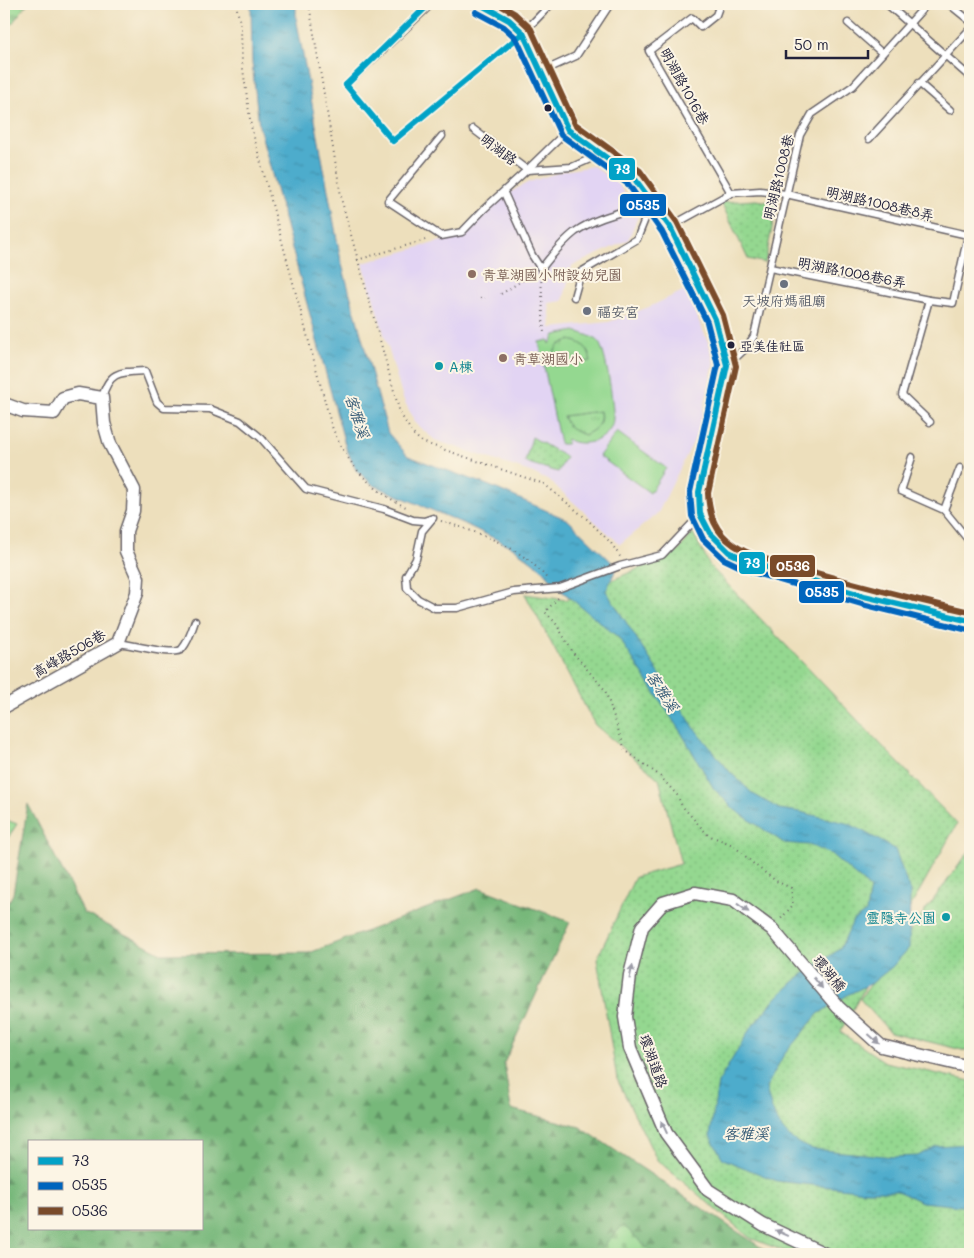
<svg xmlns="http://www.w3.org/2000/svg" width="974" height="1258" viewBox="0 0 974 1258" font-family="Mali,'LXGW WenKai TC',sans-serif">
  <defs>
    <pattern id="grass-tufts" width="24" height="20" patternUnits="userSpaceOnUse" patternTransform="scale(1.25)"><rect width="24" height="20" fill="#94d890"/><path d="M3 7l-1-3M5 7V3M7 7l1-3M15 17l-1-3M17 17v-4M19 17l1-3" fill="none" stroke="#7fb97d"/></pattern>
    <pattern id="forest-firs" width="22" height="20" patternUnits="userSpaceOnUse" patternTransform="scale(1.25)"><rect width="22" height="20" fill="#77b87a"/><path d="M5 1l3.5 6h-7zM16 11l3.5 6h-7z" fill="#619565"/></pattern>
    <pattern id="cemetery-stones" width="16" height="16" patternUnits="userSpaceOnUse" patternTransform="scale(1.25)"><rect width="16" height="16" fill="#94d890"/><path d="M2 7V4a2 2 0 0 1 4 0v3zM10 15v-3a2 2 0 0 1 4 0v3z" fill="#7fb97d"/></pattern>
    <pattern id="park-dots" width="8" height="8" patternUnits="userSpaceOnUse" patternTransform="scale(1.25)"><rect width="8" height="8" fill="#94d890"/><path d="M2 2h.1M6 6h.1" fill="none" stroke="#7fb97d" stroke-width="1.8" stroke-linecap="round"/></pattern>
    <pattern id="water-ripples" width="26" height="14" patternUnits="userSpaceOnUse" patternTransform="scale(1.25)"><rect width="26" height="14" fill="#4daccc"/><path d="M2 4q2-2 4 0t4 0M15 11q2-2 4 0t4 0" fill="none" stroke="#408ca7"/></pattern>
  </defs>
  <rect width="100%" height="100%" fill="#fcf5e5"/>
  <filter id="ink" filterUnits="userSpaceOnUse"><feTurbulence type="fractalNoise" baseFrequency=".02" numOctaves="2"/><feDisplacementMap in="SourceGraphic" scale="10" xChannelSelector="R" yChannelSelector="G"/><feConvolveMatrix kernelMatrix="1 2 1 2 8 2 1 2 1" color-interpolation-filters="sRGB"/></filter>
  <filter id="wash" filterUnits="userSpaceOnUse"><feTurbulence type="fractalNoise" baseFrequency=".0096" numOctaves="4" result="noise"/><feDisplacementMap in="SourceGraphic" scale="20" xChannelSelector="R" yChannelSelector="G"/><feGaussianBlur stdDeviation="1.12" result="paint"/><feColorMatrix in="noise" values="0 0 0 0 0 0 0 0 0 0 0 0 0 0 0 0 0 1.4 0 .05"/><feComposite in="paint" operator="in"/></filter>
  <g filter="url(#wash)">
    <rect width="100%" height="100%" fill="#eddfbc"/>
    <polygon fill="#e2d4f3" points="593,166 618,184 639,214 628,240 572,266 563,301 549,303 551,328 609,322 649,307 685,290 709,344 714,363 698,432 658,513 620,544 551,482 533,473 435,440 416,424 403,398 363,263 459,236 507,194 529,182 563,171"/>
    <g fill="url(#grass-tufts)" stroke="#5b7d66">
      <path d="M569,340C583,342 588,347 591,361L554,367L552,356L558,345Z"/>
      <path d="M600,411C602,425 596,429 585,435C573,431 566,428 563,416Z"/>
    </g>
    <path fill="url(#forest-firs)" stroke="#4c6d5a" fill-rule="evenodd" d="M28,804L84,913L163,954L309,953L480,888L570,922L504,1063L511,1109L580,1127L771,1254H4V910L13,894ZM29,1142H201V1229H29Z"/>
    <g fill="url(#cemetery-stones)" stroke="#5b7d66">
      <polygon points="4,4 27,4 4,34"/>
      <polygon points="4,819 17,824 4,844"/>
      <polygon points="623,1225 654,1254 596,1254"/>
    </g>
    <g fill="url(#park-dots)" stroke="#5b7d66">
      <polygon points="756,200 777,203 765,263 748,259 721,202"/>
      <polygon points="532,437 566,457 558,472 525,462"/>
      <polygon points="693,533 710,566 957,824 840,1032 885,1062 970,1081 970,1254 792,1254 750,1238 657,1160 617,1079 597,959 635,877 681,864 659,779 595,725 525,594 566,600 677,552"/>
      <polygon points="970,850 970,1052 890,1032 860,999"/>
    </g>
    <g fill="#94d890" stroke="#5b7d66" fill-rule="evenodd">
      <path d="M575,331C583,334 594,336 599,343C606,352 614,405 613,418C613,440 584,449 566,439L567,444H560L539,342L549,340L550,344L555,335ZM569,340C583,342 588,347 591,361L554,366L552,356L558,345ZM600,411C603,425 596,429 585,435C573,431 567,428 563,416Z"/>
      <polygon points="617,432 666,468 650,493 599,456"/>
    </g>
    <path fill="url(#water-ripples)" stroke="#386784" d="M251,4H296V17L341,261L388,433L408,456L490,486L568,520L617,567L606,591L695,729L730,772L753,794L779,809L800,812L850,824L895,849L910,892L909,948L892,967L872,983L849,994L818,1014L783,1056L766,1088C773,1117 781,1139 812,1149L894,1157L918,1156L936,1146L970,1144V1207L922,1202L897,1191H866L777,1181L723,1159L710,1136L718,1083L750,1029L777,997L799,977L840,949L853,921L866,912L870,888L831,854L809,845L784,843L735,810L714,789L682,734L619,638L558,588L544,571L514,548L469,526L373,485L356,470L346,448L259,126L252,63Z"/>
  </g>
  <g filter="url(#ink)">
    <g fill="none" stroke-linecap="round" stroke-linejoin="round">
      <g stroke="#696468" stroke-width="9">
        <g id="lane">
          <polyline points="429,4 427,8 346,85 393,141 523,33 551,4"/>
          <polyline points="720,4 716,15 701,27 692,18 649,51 731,193"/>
          <polyline points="887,4 970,77"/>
          <polyline points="949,4 970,21"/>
          <polyline points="848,23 882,53"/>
          <polyline points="541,72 576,56 610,4"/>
          <polyline points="919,83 950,110"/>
          <polyline points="473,129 527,170 567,131"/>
          <polyline points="442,136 388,201 441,236 462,232 484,209 527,170 572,167 599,155"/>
          <polyline points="869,139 970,29"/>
          <path d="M504,193L532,255L541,269C551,256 562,242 575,232C596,217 626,211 651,203"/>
          <polyline points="671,226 731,193 760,191 786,194 968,235 953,303 929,300 770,268"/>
          <polyline points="574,297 581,272 637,239 651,204"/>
          <polyline points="929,300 902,395 930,422"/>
          <polyline points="728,365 747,347 754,336 800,135 812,114 853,86 927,4"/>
          <path d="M102,398C109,371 120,372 145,371L157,402L164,408L210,409L240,421L261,438L306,489L384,509L413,520L424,521L433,518"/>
          <polyline points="912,457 901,491 944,510 970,542"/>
          <polyline points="944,510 960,468"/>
          <polyline points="432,519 422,531 416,559 406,576 407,588 418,599 435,608 457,608 514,592 560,588 620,566 662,555 700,515"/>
          <path d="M118,643C131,644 174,657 182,649C189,641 192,630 195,621"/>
        </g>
      </g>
      <g stroke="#696468" stroke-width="15">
        <g id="street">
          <polyline points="4,404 23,411 54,413 63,398 78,394 102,398 104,423 110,444 134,490 133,511 126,531 126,551 138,578 137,593 118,643 4,707"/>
          <polyline points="825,1254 763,1225 708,1190 666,1133 630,1048 625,1017 630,975 642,927 663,903 695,893 733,900 772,929 838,1007 881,1046 970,1067"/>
        </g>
      </g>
      <g stroke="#696468" stroke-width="19">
        <polyline id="secondary" points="480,4 509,20 523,33 568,130 634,178 670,227 715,319 727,365 699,492 700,514 710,533 729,552 752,563 864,596 970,621"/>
      </g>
      <g stroke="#696468" stroke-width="2" stroke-dasharray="1 4" stroke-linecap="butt">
        <path d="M236,4L241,28L242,62L251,126L331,424C345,462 370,490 406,507"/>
        <polyline points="309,4 342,202 400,413 413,434 422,442 544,484 588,520 611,543 621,558"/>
        <polyline points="357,260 429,239"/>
        <polyline points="541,276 544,334"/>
        <polyline points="501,294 534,273"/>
        <polyline points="480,299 485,298"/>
        <path d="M441,521C480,533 523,547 548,580"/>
        <polyline points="558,598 545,612 555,622 574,654 605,690 625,750 660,776 677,795 682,806 708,835 733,845 755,865 776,881 791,888 793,905 779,921"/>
      </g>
      <use href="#lane" stroke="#fff" stroke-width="6"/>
      <use href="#street" stroke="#fff" stroke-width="12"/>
      <use href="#secondary" stroke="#fff" stroke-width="16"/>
      <g stroke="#fcf5e5" stroke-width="10">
        <g id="bus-1">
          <polyline points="480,4 509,20 523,33 568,130 634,178 670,227 715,319 727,365 699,492 700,514 710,533 729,552 752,563 864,596 970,621"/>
          <polyline points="346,85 393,141 523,33"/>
          <polyline points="346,85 429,4"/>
        </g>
      </g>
      <g stroke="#fcf5e5" stroke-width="10">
        <polyline id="bus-2" points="476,12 504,27 516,38 561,135 628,184 662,232 707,322 718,365 690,492 692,516 703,539 724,559 749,571 862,604 968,630"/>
      </g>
      <g stroke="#fcf5e5" stroke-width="10">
        <path id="bus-3" d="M498,4L514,13L531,29L575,124L640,171L677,222L723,315L736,366L708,493C709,515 715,532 734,545C753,558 778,562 799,568C856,585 913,599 970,612"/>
      </g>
      <use href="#bus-1" stroke="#02a2c7" stroke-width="6"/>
      <use href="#bus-2" stroke="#0065bd" stroke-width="6"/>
      <use href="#bus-3" stroke="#7a4b2a" stroke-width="6"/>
    </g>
    <defs><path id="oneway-solid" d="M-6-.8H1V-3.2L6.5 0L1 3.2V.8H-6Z" transform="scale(1.25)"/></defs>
    <g fill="#9c9ca7">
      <use href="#oneway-solid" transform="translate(743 908) rotate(36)"/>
      <use href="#oneway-solid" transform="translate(631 972) rotate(-78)"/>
      <use href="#oneway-solid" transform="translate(818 983) rotate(51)"/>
      <use href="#oneway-solid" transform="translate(874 1039) rotate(42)"/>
      <use href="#oneway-solid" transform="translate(664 1127) rotate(-115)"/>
      <use href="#oneway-solid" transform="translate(782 1233) rotate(-156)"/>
    </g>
  </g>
  <g fill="#22223b" stroke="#fcf5e5" stroke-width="2">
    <circle cx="548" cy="108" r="4.5"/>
    <circle cx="731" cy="345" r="4.5"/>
  </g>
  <g fill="#8d6e63" stroke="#fcf5e5" stroke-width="2">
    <circle cx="472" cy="274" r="5"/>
    <circle cx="503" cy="358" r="5"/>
  </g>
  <g fill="#6b7280" stroke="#fcf5e5" stroke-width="2">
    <circle cx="784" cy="284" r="5"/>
    <circle cx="587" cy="311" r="5"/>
  </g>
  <g fill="#0f9aa8" stroke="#fcf5e5" stroke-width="2">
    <circle cx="439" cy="366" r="5"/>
    <circle cx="946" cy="917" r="5"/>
  </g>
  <g text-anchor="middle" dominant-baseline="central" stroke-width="4" stroke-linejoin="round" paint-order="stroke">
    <g font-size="13" fill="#22223b" stroke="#fcf5e5" text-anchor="start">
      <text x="740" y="345">亞美佳社區</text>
    </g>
    <g font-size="14" fill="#22223b" stroke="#fcf5e5">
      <text transform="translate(685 86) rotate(61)">明湖路1016巷</text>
      <text transform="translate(499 149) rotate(37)">明湖路</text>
      <text transform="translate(778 177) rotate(-76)">明湖路1008巷</text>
      <text transform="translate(880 203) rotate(13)">明湖路1008巷8弄</text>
      <text transform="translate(852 272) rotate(11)">明湖路1008巷6弄</text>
      <text transform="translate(69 653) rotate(-30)">高峰路506巷</text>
      <text transform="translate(830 973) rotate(51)">環湖橋</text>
      <text transform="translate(654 1061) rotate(70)">環湖道路</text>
    </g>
    <g font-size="14" fill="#785e54" stroke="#fcf5e5" text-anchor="start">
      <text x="482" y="274">青草湖國小附設幼兒園</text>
      <text x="513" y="358">青草湖國小</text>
    </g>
    <g font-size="14" fill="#5b616d" stroke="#fcf5e5">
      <text x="784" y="300">天坡府媽祖廟</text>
      <text x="597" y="311" text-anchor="start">福安宮</text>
    </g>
    <g font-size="14" fill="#0d838f" stroke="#fcf5e5" text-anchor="start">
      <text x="449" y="366">A棟</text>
      <text x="936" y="917" text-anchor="end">靈隱寺公園</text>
    </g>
    <g font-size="15" font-style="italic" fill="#335975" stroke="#fcf5e5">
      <text transform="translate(358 416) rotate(72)">客雅溪</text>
      <text transform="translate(663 691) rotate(57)">客雅溪</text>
      <text x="746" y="1133">客雅溪</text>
    </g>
  </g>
  <g stroke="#fcf5e5" stroke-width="2">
    <rect x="608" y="157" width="28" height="24" rx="5" fill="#02a2c7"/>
    <rect x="619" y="193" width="48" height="24" rx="5" fill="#0065bd"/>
    <rect x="738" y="551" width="28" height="24" rx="5" fill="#02a2c7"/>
    <rect x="769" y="554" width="47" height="24" rx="5" fill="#7a4b2a"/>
    <rect x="798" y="580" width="47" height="24" rx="5" fill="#0065bd"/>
  </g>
  <g font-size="14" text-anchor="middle" font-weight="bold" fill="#fff">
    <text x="622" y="174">73</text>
    <text x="643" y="210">0535</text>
    <text x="752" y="568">73</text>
    <text x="793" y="571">0536</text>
    <text x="822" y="597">0535</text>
  </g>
  <rect width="974" height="1258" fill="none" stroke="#fcf5e5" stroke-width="20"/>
  <rect x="28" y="1140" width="175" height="90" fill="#fcf5e5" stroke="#a5a1a1"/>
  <rect x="38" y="1157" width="25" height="8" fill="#02a2c7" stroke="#a5a1a1"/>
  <text x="72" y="1166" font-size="15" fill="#22223b">73</text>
  <rect x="38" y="1182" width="25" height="8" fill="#0065bd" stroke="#a5a1a1"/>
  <text x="72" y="1190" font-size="15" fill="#22223b">0535</text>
  <rect x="38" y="1207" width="25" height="8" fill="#7a4b2a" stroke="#a5a1a1"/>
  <text x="72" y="1216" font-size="15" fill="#22223b">0536</text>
  <path d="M786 50v8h82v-8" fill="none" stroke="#22223b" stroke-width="2.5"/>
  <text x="794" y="50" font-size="15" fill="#22223b" stroke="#fcf5e5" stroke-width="4" paint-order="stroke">50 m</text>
</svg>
